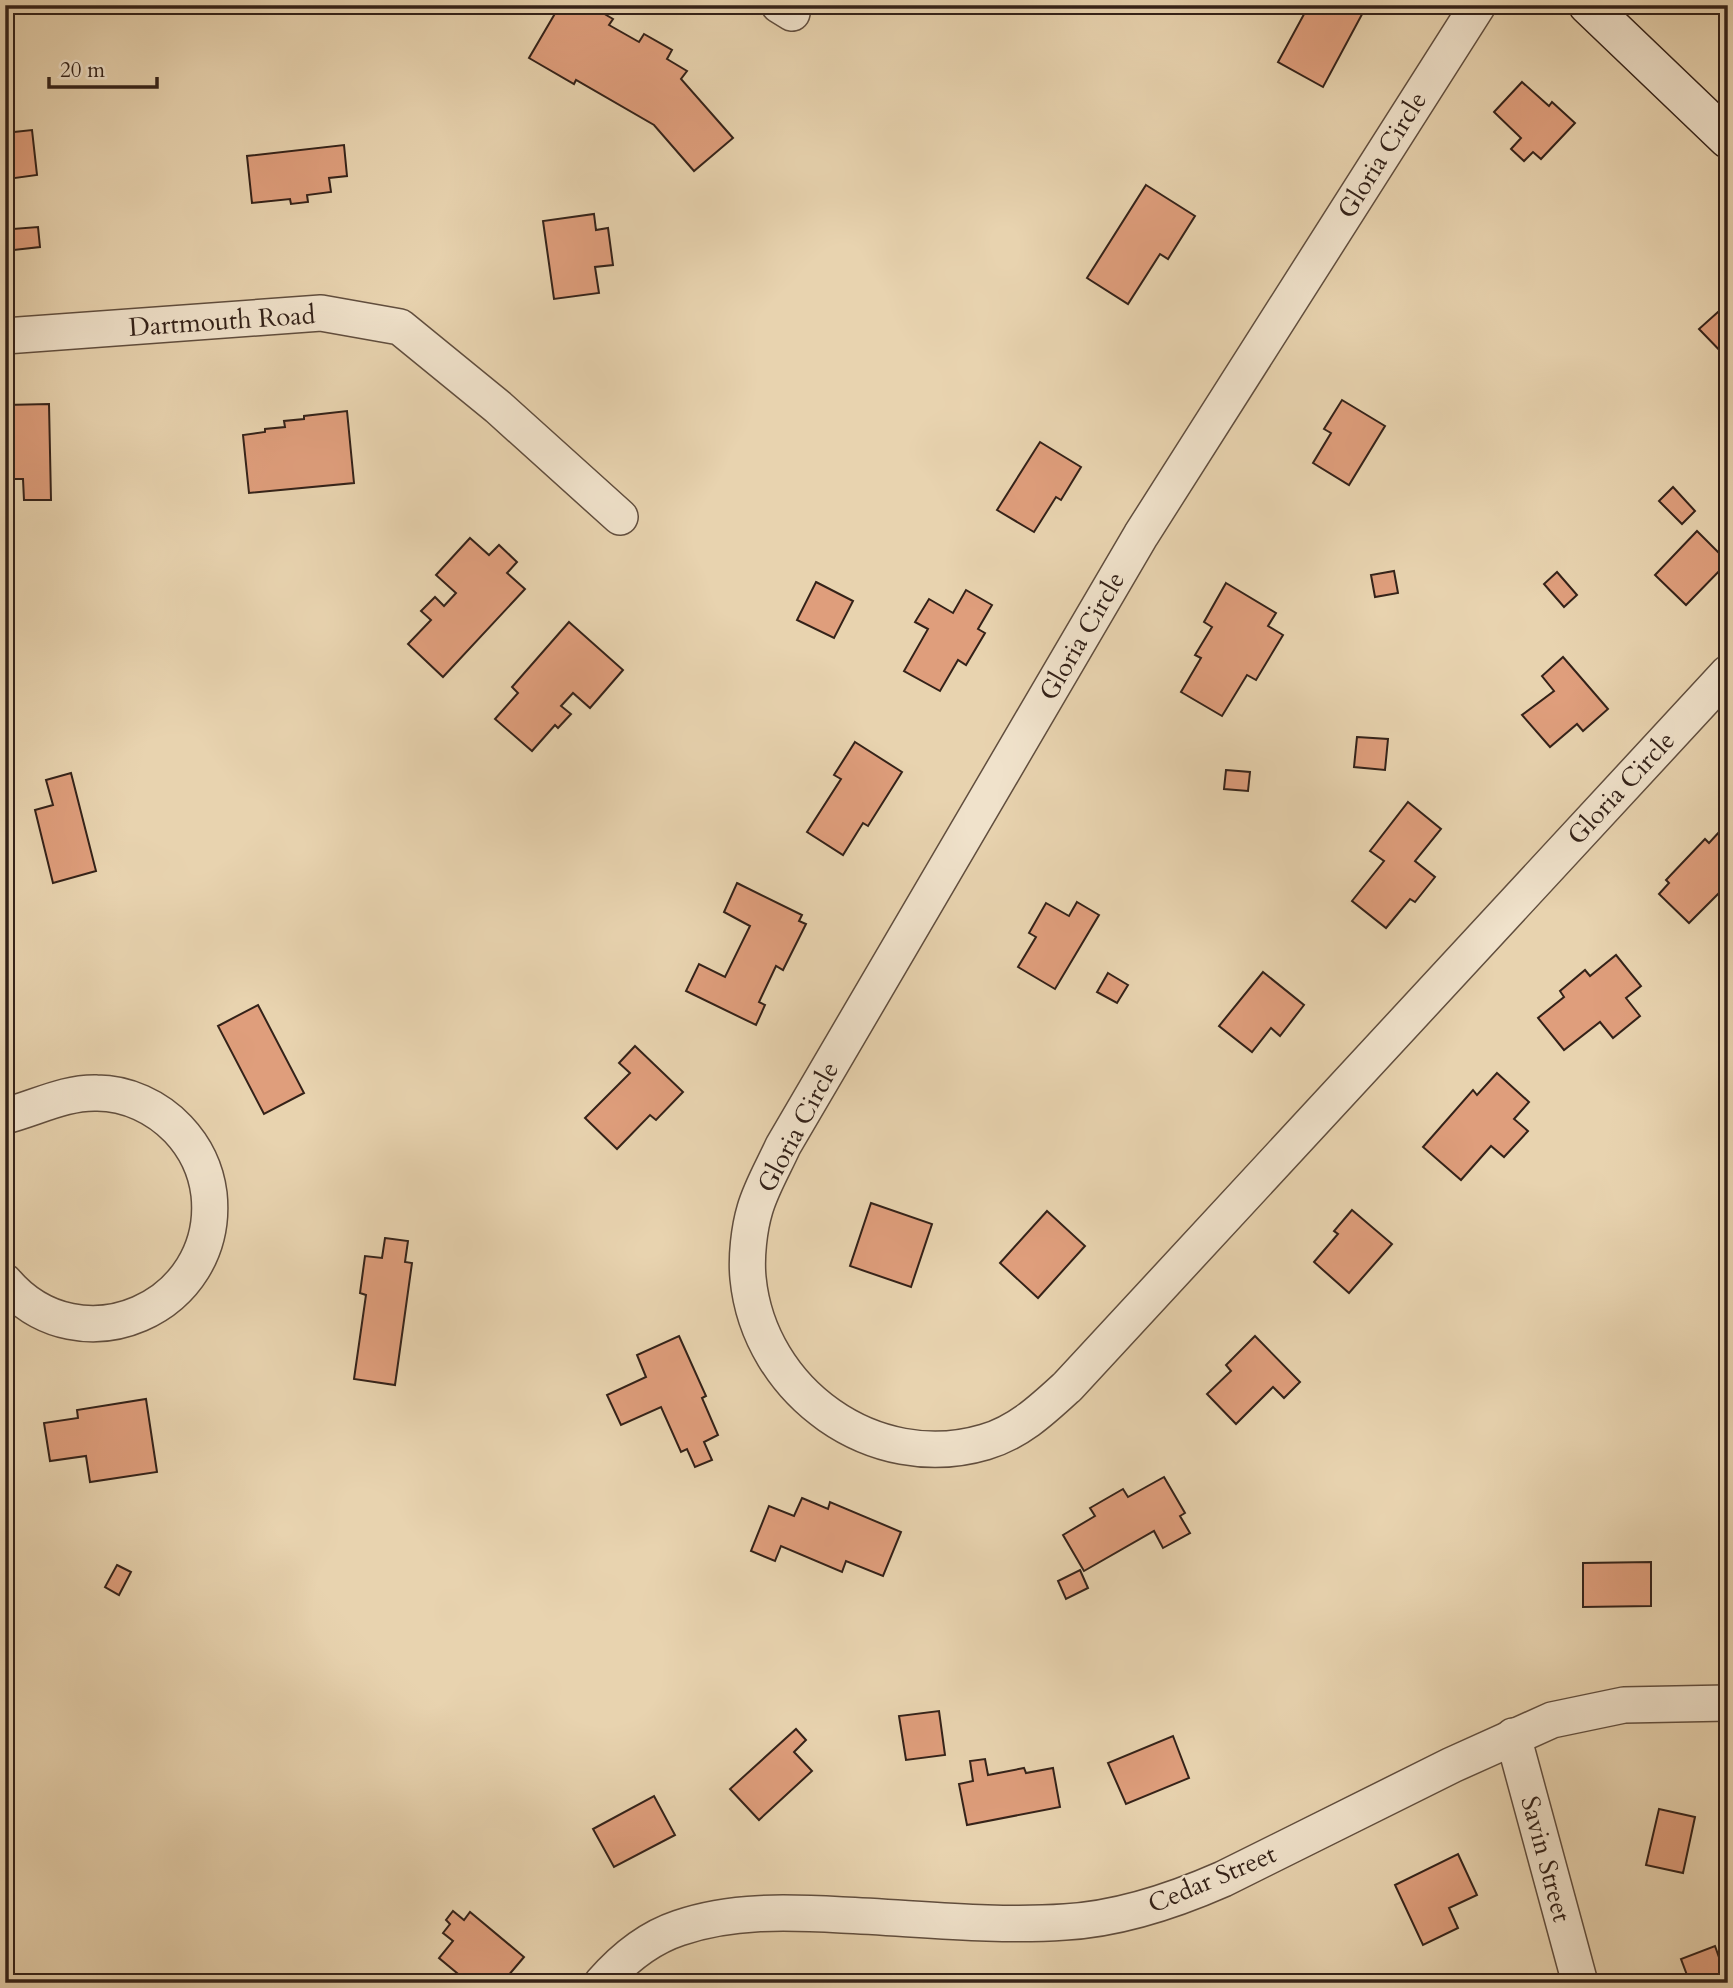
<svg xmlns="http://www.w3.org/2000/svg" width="1733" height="1988" viewBox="0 0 1733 1988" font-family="Cardo,serif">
  <rect width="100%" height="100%" fill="#e8d3af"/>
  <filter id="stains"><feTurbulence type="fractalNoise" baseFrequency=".00286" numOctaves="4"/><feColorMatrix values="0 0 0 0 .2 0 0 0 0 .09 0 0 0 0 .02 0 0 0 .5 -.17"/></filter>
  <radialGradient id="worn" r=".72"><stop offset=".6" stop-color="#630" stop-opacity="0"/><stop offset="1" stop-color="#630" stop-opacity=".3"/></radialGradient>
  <g fill="#df9e7c" stroke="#342219" stroke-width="2">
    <polygon points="560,5 589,5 613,19 609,25 639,42 644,34 672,50 667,59 687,71 681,79 733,138 694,171 654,125 576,80 574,84 529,58"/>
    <polygon points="1309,5 1367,5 1323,87 1278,62"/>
    <polygon points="1522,82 1549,106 1552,102 1575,123 1541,159 1533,152 1524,161 1511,149 1521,138 1494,112"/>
    <polygon points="32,130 37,175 7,179 13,229 38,227 40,247 5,251 5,133"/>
    <polygon points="344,145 347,176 329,178 331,192 307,195 308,202 291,204 290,199 252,203 247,156"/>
    <polygon points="1146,185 1195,216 1168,259 1160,254 1128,304 1087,278"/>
    <polygon points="594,214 596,230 608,228 613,265 595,267 599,293 554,299 543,221"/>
    <polygon points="1728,303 1728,359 1699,329"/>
    <polygon points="1342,400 1385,426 1349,485 1313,463 1331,433 1324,429"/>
    <polygon points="49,404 51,500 24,500 23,479 5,479 5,405"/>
    <polygon points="347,411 354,483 249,493 243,435 265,432 265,429 285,427 284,421 304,419 304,416"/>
    <polygon points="1040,442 1081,467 1061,500 1056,497 1034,532 997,510"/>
    <polygon points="1673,487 1695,511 1682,524 1659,501"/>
    <polygon points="1697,531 1728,562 1686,605 1655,575"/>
    <polygon points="470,538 489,555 499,545 517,562 507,573 525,589 443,677 408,644 431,620 421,611 435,597 444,606 456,593 436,575"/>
    <polygon points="1394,571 1398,593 1375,597 1371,575"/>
    <polygon points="1557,572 1577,595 1564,607 1544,584"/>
    <polygon points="816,582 853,601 834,638 797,620"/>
    <polygon points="1226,583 1276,613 1268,626 1283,635 1256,680 1247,675 1222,716 1181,692 1201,658 1195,655 1212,627 1204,622"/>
    <polygon points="966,590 992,605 978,629 985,633 966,665 958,660 940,691 904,671 928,629 915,622 929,599 953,613"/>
    <polygon points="569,622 623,670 590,708 573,693 561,706 571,714 558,728 555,725 532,751 495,719 518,693 512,687"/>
    <polygon points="1563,657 1608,709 1583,731 1577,724 1550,747 1522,715 1554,691 1542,676"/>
    <polygon points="1357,737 1388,739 1385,770 1354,767"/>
    <polygon points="855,742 902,772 868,826 863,823 843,855 807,832 841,779 834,775"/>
    <polygon points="1226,770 1250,772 1248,791 1224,789"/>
    <polygon points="71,773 96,871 53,883 35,810 53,805 46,780"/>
    <polygon points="1408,802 1441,829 1415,861 1435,877 1415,902 1410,899 1386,928 1352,901 1384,861 1370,851"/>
    <polygon points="1721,830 1728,836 1728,884 1689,923 1659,894 1669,883 1666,880 1705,839 1709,843"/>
    <polygon points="737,883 802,915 799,921 806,924 783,970 776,966 759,1002 765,1005 756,1025 686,991 699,964 725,977 750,926 724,912"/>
    <polygon points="1077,902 1099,915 1055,989 1018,967 1036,937 1029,933 1046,903 1069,916"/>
    <polygon points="1616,955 1641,986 1626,998 1640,1016 1613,1038 1600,1022 1564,1050 1538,1018 1564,997 1560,991 1585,970 1590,976"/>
    <polygon points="1263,972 1304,1005 1280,1036 1271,1028 1252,1052 1219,1026"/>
    <polygon points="1108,973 1128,985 1117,1003 1097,992"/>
    <polygon points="258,1005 304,1093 264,1114 218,1026"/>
    <polygon points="635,1046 683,1092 656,1120 650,1115 617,1149 585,1118 630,1073 619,1063"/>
    <polygon points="1497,1073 1529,1102 1514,1119 1528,1131 1504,1157 1491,1146 1461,1180 1423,1147 1473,1090 1477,1095"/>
    <polygon points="871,1203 932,1224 911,1287 850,1266"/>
    <polygon points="1352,1210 1392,1244 1349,1293 1314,1262 1338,1234 1334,1231"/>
    <polygon points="1047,1211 1085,1246 1038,1298 1000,1263"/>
    <polygon points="385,1238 408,1241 405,1262 412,1263 395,1385 354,1379 366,1295 360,1293 365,1256 382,1258"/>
    <polygon points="679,1336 706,1396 702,1398 718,1435 704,1442 712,1460 695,1467 687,1449 681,1452 661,1407 621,1425 607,1395 646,1377 637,1355"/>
    <polygon points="1255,1336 1300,1382 1284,1398 1273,1387 1236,1424 1207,1394 1231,1371 1226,1365"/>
    <polygon points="146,1399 157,1472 90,1482 86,1456 50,1461 44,1423 78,1418 77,1410"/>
    <polygon points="1164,1477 1185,1513 1180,1516 1190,1533 1163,1548 1154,1531 1084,1571 1063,1535 1095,1516 1090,1508 1123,1489 1128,1497"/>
    <polygon points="802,1498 828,1509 830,1502 901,1532 883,1576 846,1561 842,1572 781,1546 775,1561 751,1551 769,1506 794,1516"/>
    <polygon points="1651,1562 1651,1606 1583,1607 1583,1563"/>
    <polygon points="117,1565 131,1572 119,1595 105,1587"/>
    <polygon points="1080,1570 1088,1588 1066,1599 1058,1581"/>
    <polygon points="939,1711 945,1755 906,1760 899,1716"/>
    <polygon points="796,1729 806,1740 794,1752 812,1771 759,1820 730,1789"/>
    <polygon points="1173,1736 1189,1778 1126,1804 1108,1763"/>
    <polygon points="985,1759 988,1775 1024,1768 1026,1773 1053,1768 1060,1807 967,1825 959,1784 973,1781 970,1761"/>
    <polygon points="654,1796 675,1835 614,1867 593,1829"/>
    <polygon points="1659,1809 1695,1817 1683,1873 1646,1865"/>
    <polygon points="1458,1854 1477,1895 1449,1908 1458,1928 1423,1945 1395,1885"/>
    <polygon points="453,1911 464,1920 470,1912 524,1957 502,1983 469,1983 439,1958 453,1941 443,1933 450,1924 446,1920"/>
    <polygon points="1715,1946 1728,1983 1690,1983 1681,1959"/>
  </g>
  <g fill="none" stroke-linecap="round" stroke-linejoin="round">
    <g stroke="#614e3e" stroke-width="38">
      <g id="street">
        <polyline points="779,5 792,13"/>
        <path d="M1478,5L1141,535L783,1146C774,1166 761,1188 755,1209C749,1229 746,1257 748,1278C759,1392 874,1475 985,1442C1019,1432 1043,1409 1068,1386L1728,673"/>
        <polyline points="5,336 321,313 400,327 498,407 620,517"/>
        <path d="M5,1116C36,1108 65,1092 97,1093C127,1093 157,1107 178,1129C195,1147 206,1170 209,1194C221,1308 80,1370 5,1282"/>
        <polyline points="1513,1736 1580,1983"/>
        <path d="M602,1983C622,1960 649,1938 679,1928C731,1910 788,1912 842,1915C915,1918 993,1927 1065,1922C1120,1919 1173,1901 1223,1879L1452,1765L1552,1720L1624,1705L1728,1703"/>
      </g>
    </g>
    <g stroke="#342219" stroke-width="41">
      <polyline id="secondary" points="1588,5 1728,139"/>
    </g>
    <use href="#street" stroke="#f0e2cb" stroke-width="35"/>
    <use href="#secondary" stroke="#f0e2cb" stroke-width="38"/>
  </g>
  <g text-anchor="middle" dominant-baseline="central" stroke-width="5" stroke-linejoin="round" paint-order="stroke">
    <g font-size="26" fill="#342219" stroke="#f0e2cb">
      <text transform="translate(1382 155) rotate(-58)">Gloria Circle</text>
      <text transform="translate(222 321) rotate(-4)">Dartmouth Road</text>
      <text transform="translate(1082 636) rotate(-60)">Gloria Circle</text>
      <text transform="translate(1621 788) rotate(-47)">Gloria Circle</text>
      <text transform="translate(798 1127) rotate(-62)">Gloria Circle</text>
      <text transform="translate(1546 1859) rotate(75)">Savin Street</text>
      <text transform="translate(1212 1879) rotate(-23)">Cedar Street</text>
    </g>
  </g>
  <rect width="1733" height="1988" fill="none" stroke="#e8d3af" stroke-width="28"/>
  <rect x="7" y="7" width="1719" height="1974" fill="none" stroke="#342219" stroke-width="3.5"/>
  <rect x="14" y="14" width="1705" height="1960" fill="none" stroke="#342219" stroke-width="2"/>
  <path d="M49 77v10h108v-10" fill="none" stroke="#342219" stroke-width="3.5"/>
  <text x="60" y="77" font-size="21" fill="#342219" stroke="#f0e2cb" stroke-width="5" paint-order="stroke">20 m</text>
  <rect width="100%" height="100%" filter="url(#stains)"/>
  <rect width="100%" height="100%" fill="url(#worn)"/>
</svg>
